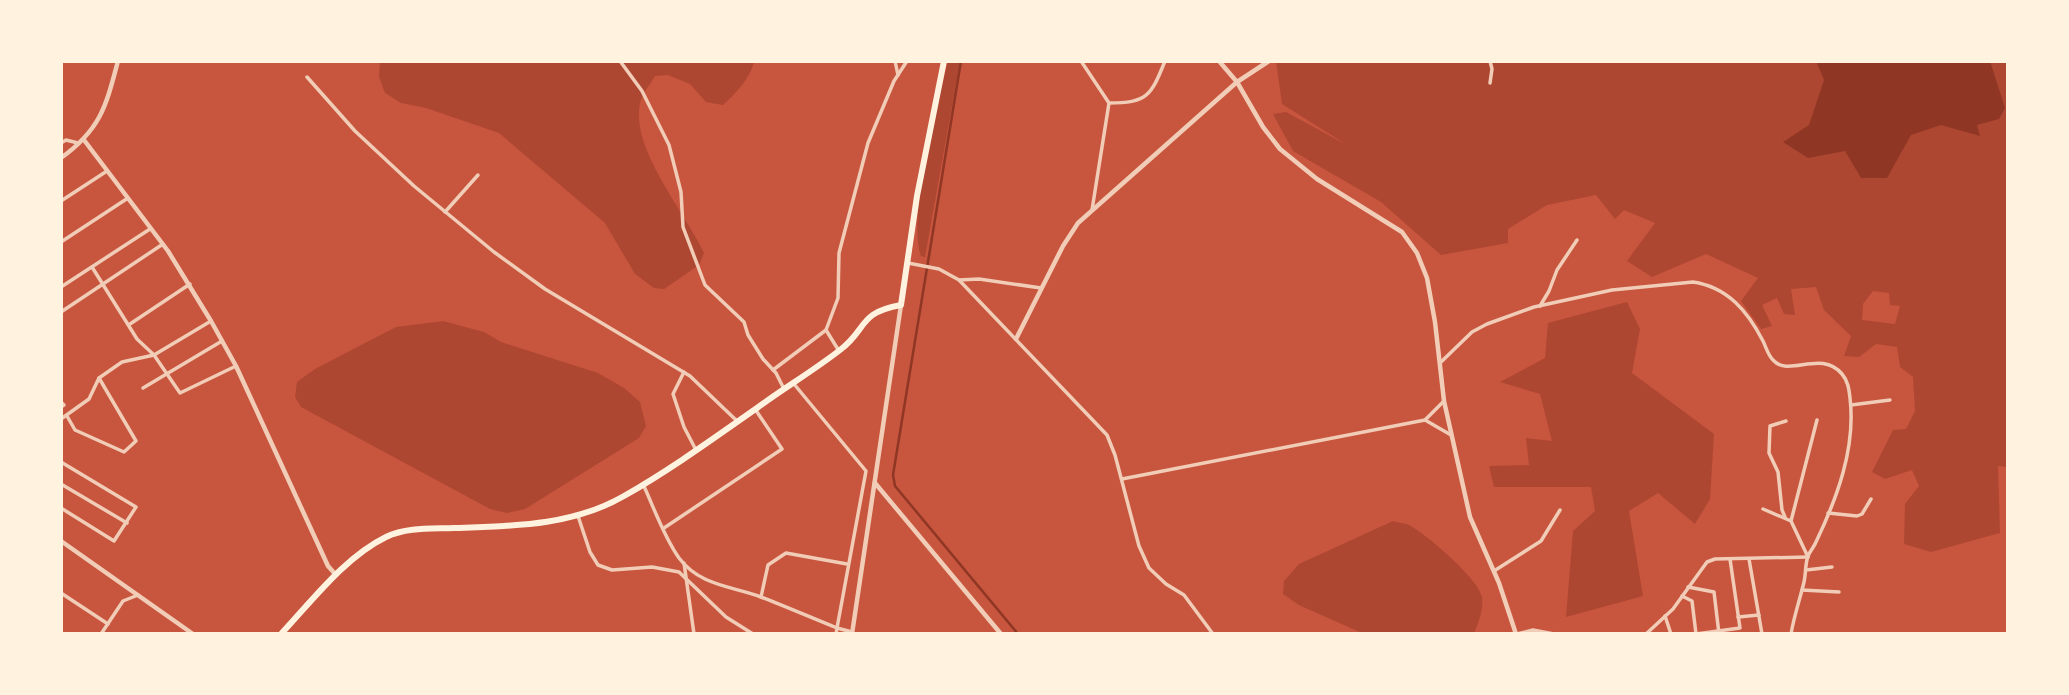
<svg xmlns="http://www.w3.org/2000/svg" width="2069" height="695" viewBox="0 0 2069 695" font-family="'Nunito Sans',sans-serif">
  <rect width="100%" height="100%" fill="#c8553d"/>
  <g fill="#ae4732" fill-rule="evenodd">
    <path d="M380,61H754C751,78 735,94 723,105L706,102L690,84L668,75L655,76C651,84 643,92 641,100C627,145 686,213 704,253L699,265L664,289L654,288L635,274L605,223L499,133L426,108L401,103L385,93L379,77Z"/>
    <path d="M948,61H960L925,257L921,256C907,219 938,103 948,61Z"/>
    <path d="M1276,61H2008V467L1998,466L2000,533L1931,552L1904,544L1905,504L1919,486L1912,470L1885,479L1872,472L1893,430L1906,429L1915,411L1913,377L1900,367L1897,347L1876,344L1859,357L1844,356L1851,336L1824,310L1816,287L1791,289L1795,315L1784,314L1777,298L1762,305L1772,326L1761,329L1741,301L1758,278L1706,254L1652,277L1627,261L1655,223L1624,210L1615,219L1596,195L1547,205L1508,229V243L1441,255L1381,202L1293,151L1273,114L1286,112L1347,145L1282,104ZM1873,291L1889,293L1890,305L1900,306L1895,324L1862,320L1863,304Z"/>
    <polygon points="1627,302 1640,329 1632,373 1714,434 1710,499 1695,524 1658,493 1629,511 1643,596 1566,617 1573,531 1595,511 1591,487 1494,487 1489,466 1529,465 1526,438 1552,441 1540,394 1500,382 1545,358 1548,323"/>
    <polygon points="443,321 484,332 501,342 598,373 624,388 640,402 646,426 639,438 525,509 507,513 490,509 301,407 295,397 297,382 315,369 396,327"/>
    <path d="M1393,521C1398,523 1405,523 1409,525C1426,534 1478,578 1482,597C1484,609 1478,623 1474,634H1364L1299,605L1283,594L1284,581L1299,564Z"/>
  </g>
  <polygon fill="#8f3625" points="1816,61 1990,61 2005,108 1999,119 1977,125 1980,136 1941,125 1911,135 1887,178 1861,178 1845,151 1808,158 1783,142 1809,125 1824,80"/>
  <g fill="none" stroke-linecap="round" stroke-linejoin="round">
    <polyline stroke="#8f3625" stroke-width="2.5" points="961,61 893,475 895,486 1018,634"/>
    <g stroke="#f1ccb7" stroke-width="3.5">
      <polyline points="620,61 642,91 669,145 681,192 683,227 705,285 744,322 748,335 763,359 776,373 784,389"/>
      <polyline points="895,61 898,75"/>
      <polyline points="1081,61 1109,103"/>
      <polyline points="1490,61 1492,69 1490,83"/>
      <polyline points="307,77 355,131 414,186 494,252 545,289 690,376 737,421"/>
      <polyline points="61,143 66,140 78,143"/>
      <polyline points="61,201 107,171"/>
      <path d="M1092,210L1109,103C1147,103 1151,96 1165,61"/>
      <polyline points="445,212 478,175"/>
      <polyline points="61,242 128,198"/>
      <polyline points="908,263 939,269 959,280 1107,435 1115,455 1139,546 1149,568 1166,584 1184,595 1213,634"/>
      <polyline points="92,267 137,339 154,355 180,393 236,366"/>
      <polyline points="959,280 979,279 1041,288"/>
      <polyline points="61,287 150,229"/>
      <polyline points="1540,306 1549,291 1557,270 1577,240"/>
      <polyline points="61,312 163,244"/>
      <polyline points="130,324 190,284"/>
      <polyline points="839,351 826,330 838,298 839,253 868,143 894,81 907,61"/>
      <path d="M1440,363L1472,332L1487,324L1534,307L1612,290L1693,282C1728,287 1748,312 1763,341C1766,347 1768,355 1773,360C1789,378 1821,349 1842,374C1848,381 1849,389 1850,398C1856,448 1837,498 1816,542C1814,547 1810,551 1808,556C1805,564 1806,574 1804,582C1800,599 1794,616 1791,634"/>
      <polyline points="773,370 826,330"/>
      <polyline points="684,372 673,394 684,427 696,450"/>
      <polyline points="143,388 222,341"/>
      <polyline points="61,402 64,405 61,407"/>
      <polyline points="1851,405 1890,400"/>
      <polyline points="67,416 75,430 124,452 136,441 99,378"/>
      <polyline points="61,419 89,399 99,378 122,362 154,355 211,321"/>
      <polyline points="1425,420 1451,435"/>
      <polyline points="61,462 136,507 114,541 61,508"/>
      <polyline points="1122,479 1425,420 1444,401"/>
      <polyline points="61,484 127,523"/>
      <path d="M643,484C654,508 664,537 679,558C700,586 732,586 761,597C787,607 812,618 837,628L866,471L794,384"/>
      <polyline points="1763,509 1791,521"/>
      <polyline points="1828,513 1857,516 1862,514 1871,499"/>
      <polyline points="578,516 590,552 598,565 612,570 652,567 679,572 726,617 753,634"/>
      <polyline points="1785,517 1782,510 1778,472 1769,453 1770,426 1786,421"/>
      <polyline points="664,528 782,449 755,409"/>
      <polyline points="1808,557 1791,521 1817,420"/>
      <polyline points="1749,559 1762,634"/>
      <polyline points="684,563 694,634"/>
      <polyline points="1806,570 1832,567"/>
      <polyline points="1494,571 1541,541 1560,510"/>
      <polyline points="1688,587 1714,592 1719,634"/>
      <polyline points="1802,590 1839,592"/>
      <polyline points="61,593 108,624"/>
      <polyline points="1682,596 1692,601 1696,634 1740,628 1730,559"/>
      <polyline points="761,597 768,565 786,553 847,564"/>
      <polyline points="1665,616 1671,634"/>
      <polyline points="1738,617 1759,615"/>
      <polyline points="101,634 123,601 138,595"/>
      <polyline points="834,634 836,634 837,628 852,632"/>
      <polyline points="1517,634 1533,630 1554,634"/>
      <polyline points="1646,634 1673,609 1707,562 1715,559 1808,557"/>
    </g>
    <g stroke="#f1ccb7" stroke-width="4.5">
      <polyline points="1219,61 1237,82 1263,127 1280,149 1317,179 1402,232 1417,253 1427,278 1435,322 1444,401 1470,517 1499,583 1516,634"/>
      <polyline points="84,140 168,251 211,321 236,366 328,566 336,575"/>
      <path d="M61,158C101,129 106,106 118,61"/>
      <polyline points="1016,339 1063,246 1078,223 1237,82 1269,61"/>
      <polyline points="875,483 1001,634"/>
      <polyline points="61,541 193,634"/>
      <polyline points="852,634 901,305"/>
    </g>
    <path stroke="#fff3e0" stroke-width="6" d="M281,634C312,601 345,557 386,537C407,527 432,529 454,528C513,526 572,526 624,496C670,470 714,438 757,408C784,388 813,371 840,350C868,329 857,313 901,305L917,196L944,61"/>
  </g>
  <rect width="2069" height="695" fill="none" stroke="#fff3e0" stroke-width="126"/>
</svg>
